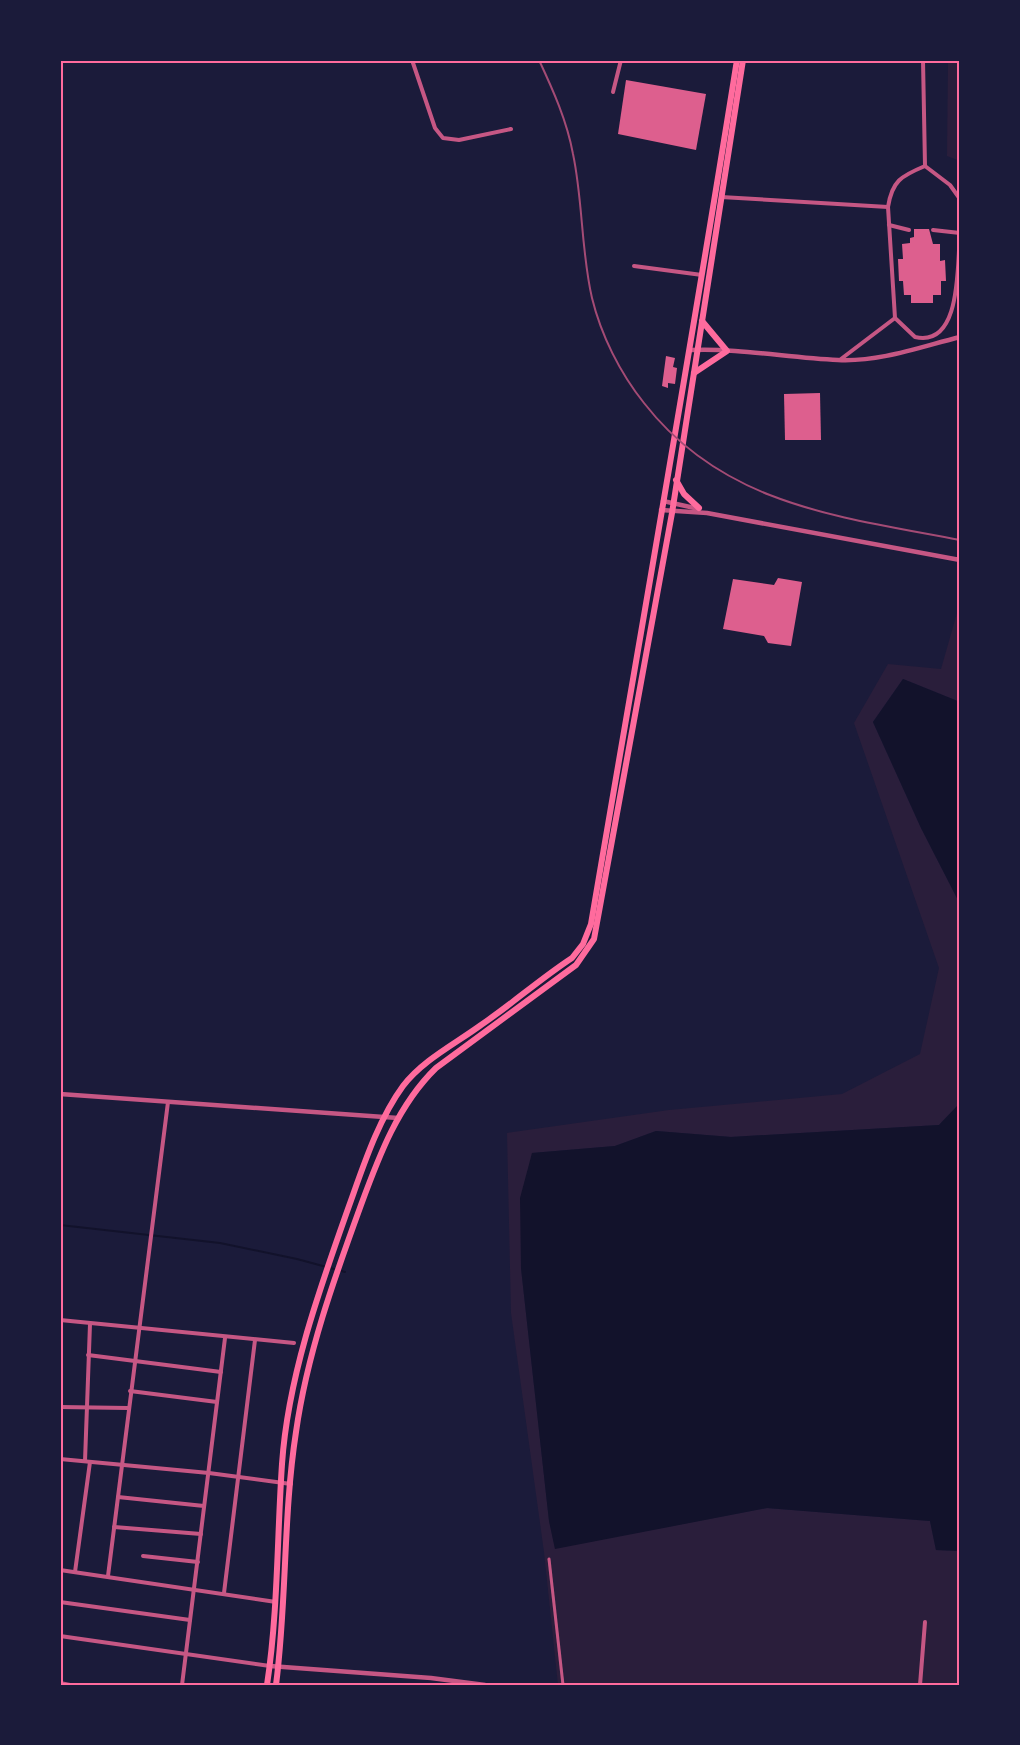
<svg xmlns="http://www.w3.org/2000/svg" width="1020" height="1745" viewBox="0 0 1020 1745" font-family="Mulish,sans-serif">
  <rect width="100%" height="100%" fill="#1b1b3a"/>
  <g fill="#2a1e3b">
    <polygon points="948,60 960,60 960,161 947,156"/>
    <polygon points="957,613 960,614 960,702 903,679 873,722 921,828 960,904 960,1103 939,1125 731,1137 656,1131 615,1146 532,1153 521,1268 549,1520 555,1548 767,1508 930,1521 936,1550 960,1551 960,1685 558,1685 544,1552 511,1313 507,1133 669,1110 842,1094 920,1054 939,968 854,723 888,664 941,669"/>
  </g>
  <g fill="#12122b">
    <polygon points="903,679 960,702 960,904 921,828 873,722"/>
    <polygon points="960,1103 960,1551 936,1550 930,1521 767,1508 555,1549 549,1521 521,1268 520,1198 532,1153 615,1146 656,1131 731,1137 939,1125"/>
  </g>
  <g fill="none" stroke-linecap="round" stroke-linejoin="round">
    <polyline stroke="#12122b" stroke-width="2" points="60,1225 220,1243 297,1259 345,1272"/>
  </g>
  <g fill="#dd5f8e">
    <polygon points="626,80 706,94 696,150 618,134"/>
    <polygon points="914,229 929,229 933,244 940,244 940,261 945,260 946,281 941,281 941,295 933,295 933,303 911,303 911,295 904,295 903,281 899,281 898,259 903,259 902,244 910,243 910,238 914,237"/>
    <polygon points="666,356 675,358 673,367 677,368 675,384 668,383 668,388 662,386"/>
    <polygon points="820,393 821,440 785,440 784,394"/>
    <polygon points="778,578 802,582 791,646 768,643 764,636 723,629 733,579 774,585"/>
  </g>
  <g fill="none" stroke-linecap="round" stroke-linejoin="round">
    <polyline stroke="#c65784" stroke-width="3" points="549,1559 563,1685"/>
    <g stroke="#c65784" stroke-width="4">
      <polyline points="412,60 435,128 443,138 459,140 511,129"/>
      <polyline points="923,60 925,166"/>
      <polyline points="613,92 621,60"/>
      <path d="M925,166C901,176 892,181 888,207L895,318L915,337C962,348 957,264 960,234"/>
      <polyline points="925,166 950,185 960,199"/>
      <polyline points="721,197 888,207"/>
      <polyline points="889,225 909,230"/>
      <polyline points="933,230 960,233"/>
      <polyline points="634,266 702,275"/>
      <polyline points="841,359 895,318"/>
      <polyline points="60,1320 294,1343"/>
      <polyline points="88,1355 221,1372"/>
      <polyline points="130,1391 217,1402"/>
      <polyline points="60,1407 128,1408"/>
      <polyline points="60,1459 209,1473 291,1484"/>
      <polyline points="85,1461 90,1324"/>
      <polyline points="118,1497 204,1506"/>
      <polyline points="114,1527 201,1534"/>
      <polyline points="143,1556 198,1562"/>
      <polyline points="60,1570 276,1602"/>
      <polyline points="75,1572 90,1462"/>
      <polyline points="108,1576 168,1102"/>
      <polyline points="224,1593 255,1340"/>
      <polyline points="60,1602 190,1620"/>
      <polyline points="60,1636 270,1666"/>
      <polyline points="60,1683 70,1685"/>
      <polyline points="182,1685 225,1338"/>
      <polyline points="920,1685 925,1622"/>
    </g>
    <g stroke="#c65784" stroke-width="4.5">
      <path d="M691,350C740,348 789,358 838,360C880,362 920,347 960,337"/>
      <polyline points="663,501 699,509"/>
      <polyline points="661,510 707,513 960,560"/>
      <polyline points="60,1094 398,1118"/>
      <polyline points="270,1666 431,1678 485,1685"/>
    </g>
    <g stroke="#ff6b9d" stroke-width="6">
      <polyline points="694,373 727,351 702,321"/>
      <polyline points="676,480 684,494 699,508"/>
      <path d="M267,1685C278,1612 277,1538 282,1464C288,1376 320,1288 349,1206C363,1167 378,1120 403,1086C423,1060 455,1044 481,1025C512,1004 540,979 572,958L583,944L591,924C640,636 691,349 737,60"/>
      <path d="M276,1685C287,1601 283,1515 296,1432C307,1354 334,1279 361,1205C379,1156 398,1105 436,1068L576,965L594,939L672,513L743,60"/>
    </g>
    <path stroke="#a44b75" stroke-width="2" d="M539,60C553,90 567,121 573,154C583,201 581,251 592,298C601,335 620,373 644,403C724,506 841,517 960,540"/>
  </g>
  <rect width="1020" height="1745" fill="none" stroke="#1b1b3a" stroke-width="123"/>
  <rect x="62" y="62" width="896" height="1622" fill="none" stroke="#ff6b9d" stroke-width="2"/>
</svg>
